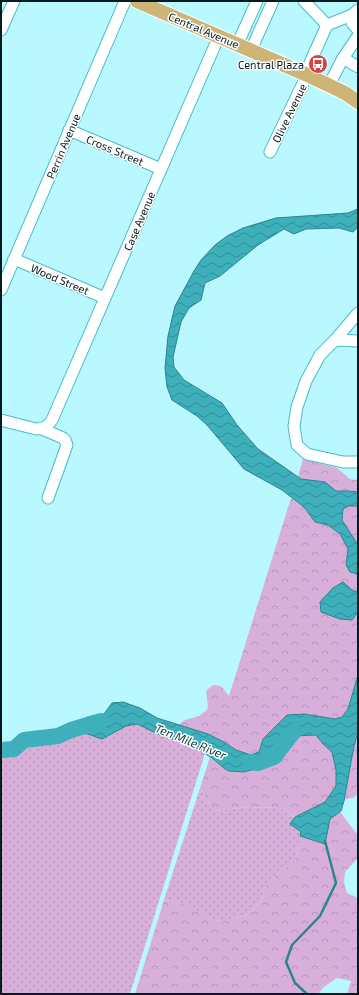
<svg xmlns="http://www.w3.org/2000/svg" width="359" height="995" viewBox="0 0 359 995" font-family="'Exo 2',sans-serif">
  <defs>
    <pattern id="grass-dots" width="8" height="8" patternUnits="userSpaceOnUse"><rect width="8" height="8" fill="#d8afda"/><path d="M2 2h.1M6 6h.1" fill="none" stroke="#b896bb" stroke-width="1.8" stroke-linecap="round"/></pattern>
    <pattern id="forest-crowns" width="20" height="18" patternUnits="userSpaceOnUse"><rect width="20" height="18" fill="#d8afda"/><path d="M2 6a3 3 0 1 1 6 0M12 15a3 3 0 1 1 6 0" fill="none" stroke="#b896bb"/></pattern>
    <pattern id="water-waves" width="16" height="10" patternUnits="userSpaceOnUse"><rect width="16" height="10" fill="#3db0bc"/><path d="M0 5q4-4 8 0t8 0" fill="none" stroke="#318e98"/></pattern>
  </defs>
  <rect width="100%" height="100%" fill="#baf8ff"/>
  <g fill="url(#grass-dots)">
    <polygon points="117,717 207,747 130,994 1,994 1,750 14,749 24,740 58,736 93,723"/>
    <polygon points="200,788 214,811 247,807 278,808 295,817 290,824 301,833 294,864 281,870 265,886 261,902 246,915 221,922 206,917 182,903 164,900"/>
  </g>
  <g fill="url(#forest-crowns)">
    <polygon points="303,459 337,468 350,479 355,480 358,479 358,492 348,491 336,491 325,482 301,479 298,477"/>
    <polygon points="291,498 304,507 315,522 328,525 340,534 348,549 346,565 350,572 357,574 358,570 358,591 353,591 352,620 358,612 358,675 348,709 342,717 335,719 304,714 263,739 259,752 251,755 236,750 224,742 208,734 178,725 185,720 199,716 207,710 208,706 206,691 213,685 221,686 229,696"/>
    <polygon points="348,506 358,506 358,545 342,520 343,509"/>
    <polygon points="358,732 358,794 353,798 345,799 354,746"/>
    <polygon points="305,735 316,735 323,744 332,752 336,770 336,786 325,802 296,817 277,808 247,807 214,811 200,788 210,757 225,769 229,771 262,767 283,745 295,736"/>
    <polygon points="340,812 357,834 357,859 345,872 344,883 347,893 358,898 358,994 347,994 351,981 337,978 324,987 318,994 135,994 164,900 182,903 201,913 206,913 206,917 221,922 246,915 261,902 265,886 281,870 294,864 300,836 325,844 330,819"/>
  </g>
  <g fill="url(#water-waves)" stroke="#2c848d">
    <polygon points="358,209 358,227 353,232 339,228 306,229 294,234 284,229 258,245 220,276 205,283 201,300 189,308 181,322 173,357 174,367 184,380 222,403 237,425 258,449 301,479 325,482 336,491 348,491 358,492 358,506 348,506 343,509 342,520 358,545 358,570 357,574 350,572 346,565 348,549 340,534 328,525 315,522 304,507 282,490 244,469 207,425 197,416 172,400 167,387 165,368 168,336 175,306 194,271 201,260 215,245 227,236 243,228 276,218 348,213"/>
    <polygon points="343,582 353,591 358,591 358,612 352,620 340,619 321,612 320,602 333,588"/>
    <polygon points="358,675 358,732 354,746 344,801 341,811 330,819 325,844 300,836 301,832 290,824 295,817 325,802 336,786 336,770 332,752 323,744 316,735 295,736 283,745 262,767 244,772 229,771 225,769 212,758 189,743 164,737 137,724 126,726 102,739 82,732 81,727 87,717 104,714 112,703 123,702 140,708 157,718 208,734 224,742 236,750 251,755 259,752 263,739 287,715 304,714 335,719 342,717 348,709"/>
  </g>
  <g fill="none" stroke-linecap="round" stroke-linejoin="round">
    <polyline stroke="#2c848d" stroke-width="2.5" points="307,994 295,983 286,962 292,945 320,916 336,883 325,841"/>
    <g stroke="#3db0bc" stroke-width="16">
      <polyline points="1,750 14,749 24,740 58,736 71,730 101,721"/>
      <polyline points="250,762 258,763 274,757 294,731"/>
    </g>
    <g stroke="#47bcc8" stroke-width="13">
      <g id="minor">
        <polyline points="304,1 327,25"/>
        <polyline points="358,10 352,15 352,23 358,30"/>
        <polyline points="1,30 14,1"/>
        <polyline points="237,45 257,1"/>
        <polyline points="251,50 273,1"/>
        <polyline points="343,58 358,67"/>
        <polyline points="305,74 327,25 352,15"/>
        <polyline points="329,85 343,58 358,36"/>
        <polyline points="69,130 161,169"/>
        <polyline points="270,152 307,75"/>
        <polyline points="14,259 105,298"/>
        <polyline points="1,290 125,1"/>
        <polyline points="335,340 358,313"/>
        <polyline points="358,341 335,340 320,355 306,381 297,407 294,426 297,445 307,454 343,462 358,462"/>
        <path d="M1,420L36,429C44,429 48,426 52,420L219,36"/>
        <polyline points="42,429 63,438 65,440 67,445 48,498"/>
      </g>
    </g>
    <g stroke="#fff" stroke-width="16">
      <polyline id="major" points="137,1 305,74 345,93 358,102"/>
    </g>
    <use href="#minor" stroke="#fff" stroke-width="11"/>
    <use href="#major" stroke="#ccb577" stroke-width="14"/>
  </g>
  <defs>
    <g id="bus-disc" transform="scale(1)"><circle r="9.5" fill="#d34442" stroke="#fff"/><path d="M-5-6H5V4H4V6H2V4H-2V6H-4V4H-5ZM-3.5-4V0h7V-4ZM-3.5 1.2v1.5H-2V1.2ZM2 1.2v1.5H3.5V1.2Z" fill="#fff"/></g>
  </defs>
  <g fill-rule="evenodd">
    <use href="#bus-disc" x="318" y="64"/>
  </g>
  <g text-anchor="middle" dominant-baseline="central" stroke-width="3" stroke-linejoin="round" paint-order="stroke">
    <g font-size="11" fill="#041c1f" stroke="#fff">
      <text transform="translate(204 30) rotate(23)">Central Avenue</text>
      <text transform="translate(289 113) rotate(-64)">Olive Avenue</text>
      <text transform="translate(63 146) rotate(-67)">Perrin Avenue</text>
      <text transform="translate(115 150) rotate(23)">Cross Street</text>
      <text transform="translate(139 221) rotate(-67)">Case Avenue</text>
      <text transform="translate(60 279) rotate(23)">Wood Street</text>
    </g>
    <g font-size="11" fill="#041c1f" stroke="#fff" text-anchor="end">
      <text x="304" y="64">Central Plaza</text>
    </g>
    <g font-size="12" font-style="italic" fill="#033a3f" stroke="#fff">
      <text transform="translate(191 741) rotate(22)">Ten Mile River</text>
    </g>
  </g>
  <rect width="359" height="995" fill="none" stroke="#041c1f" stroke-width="4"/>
</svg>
